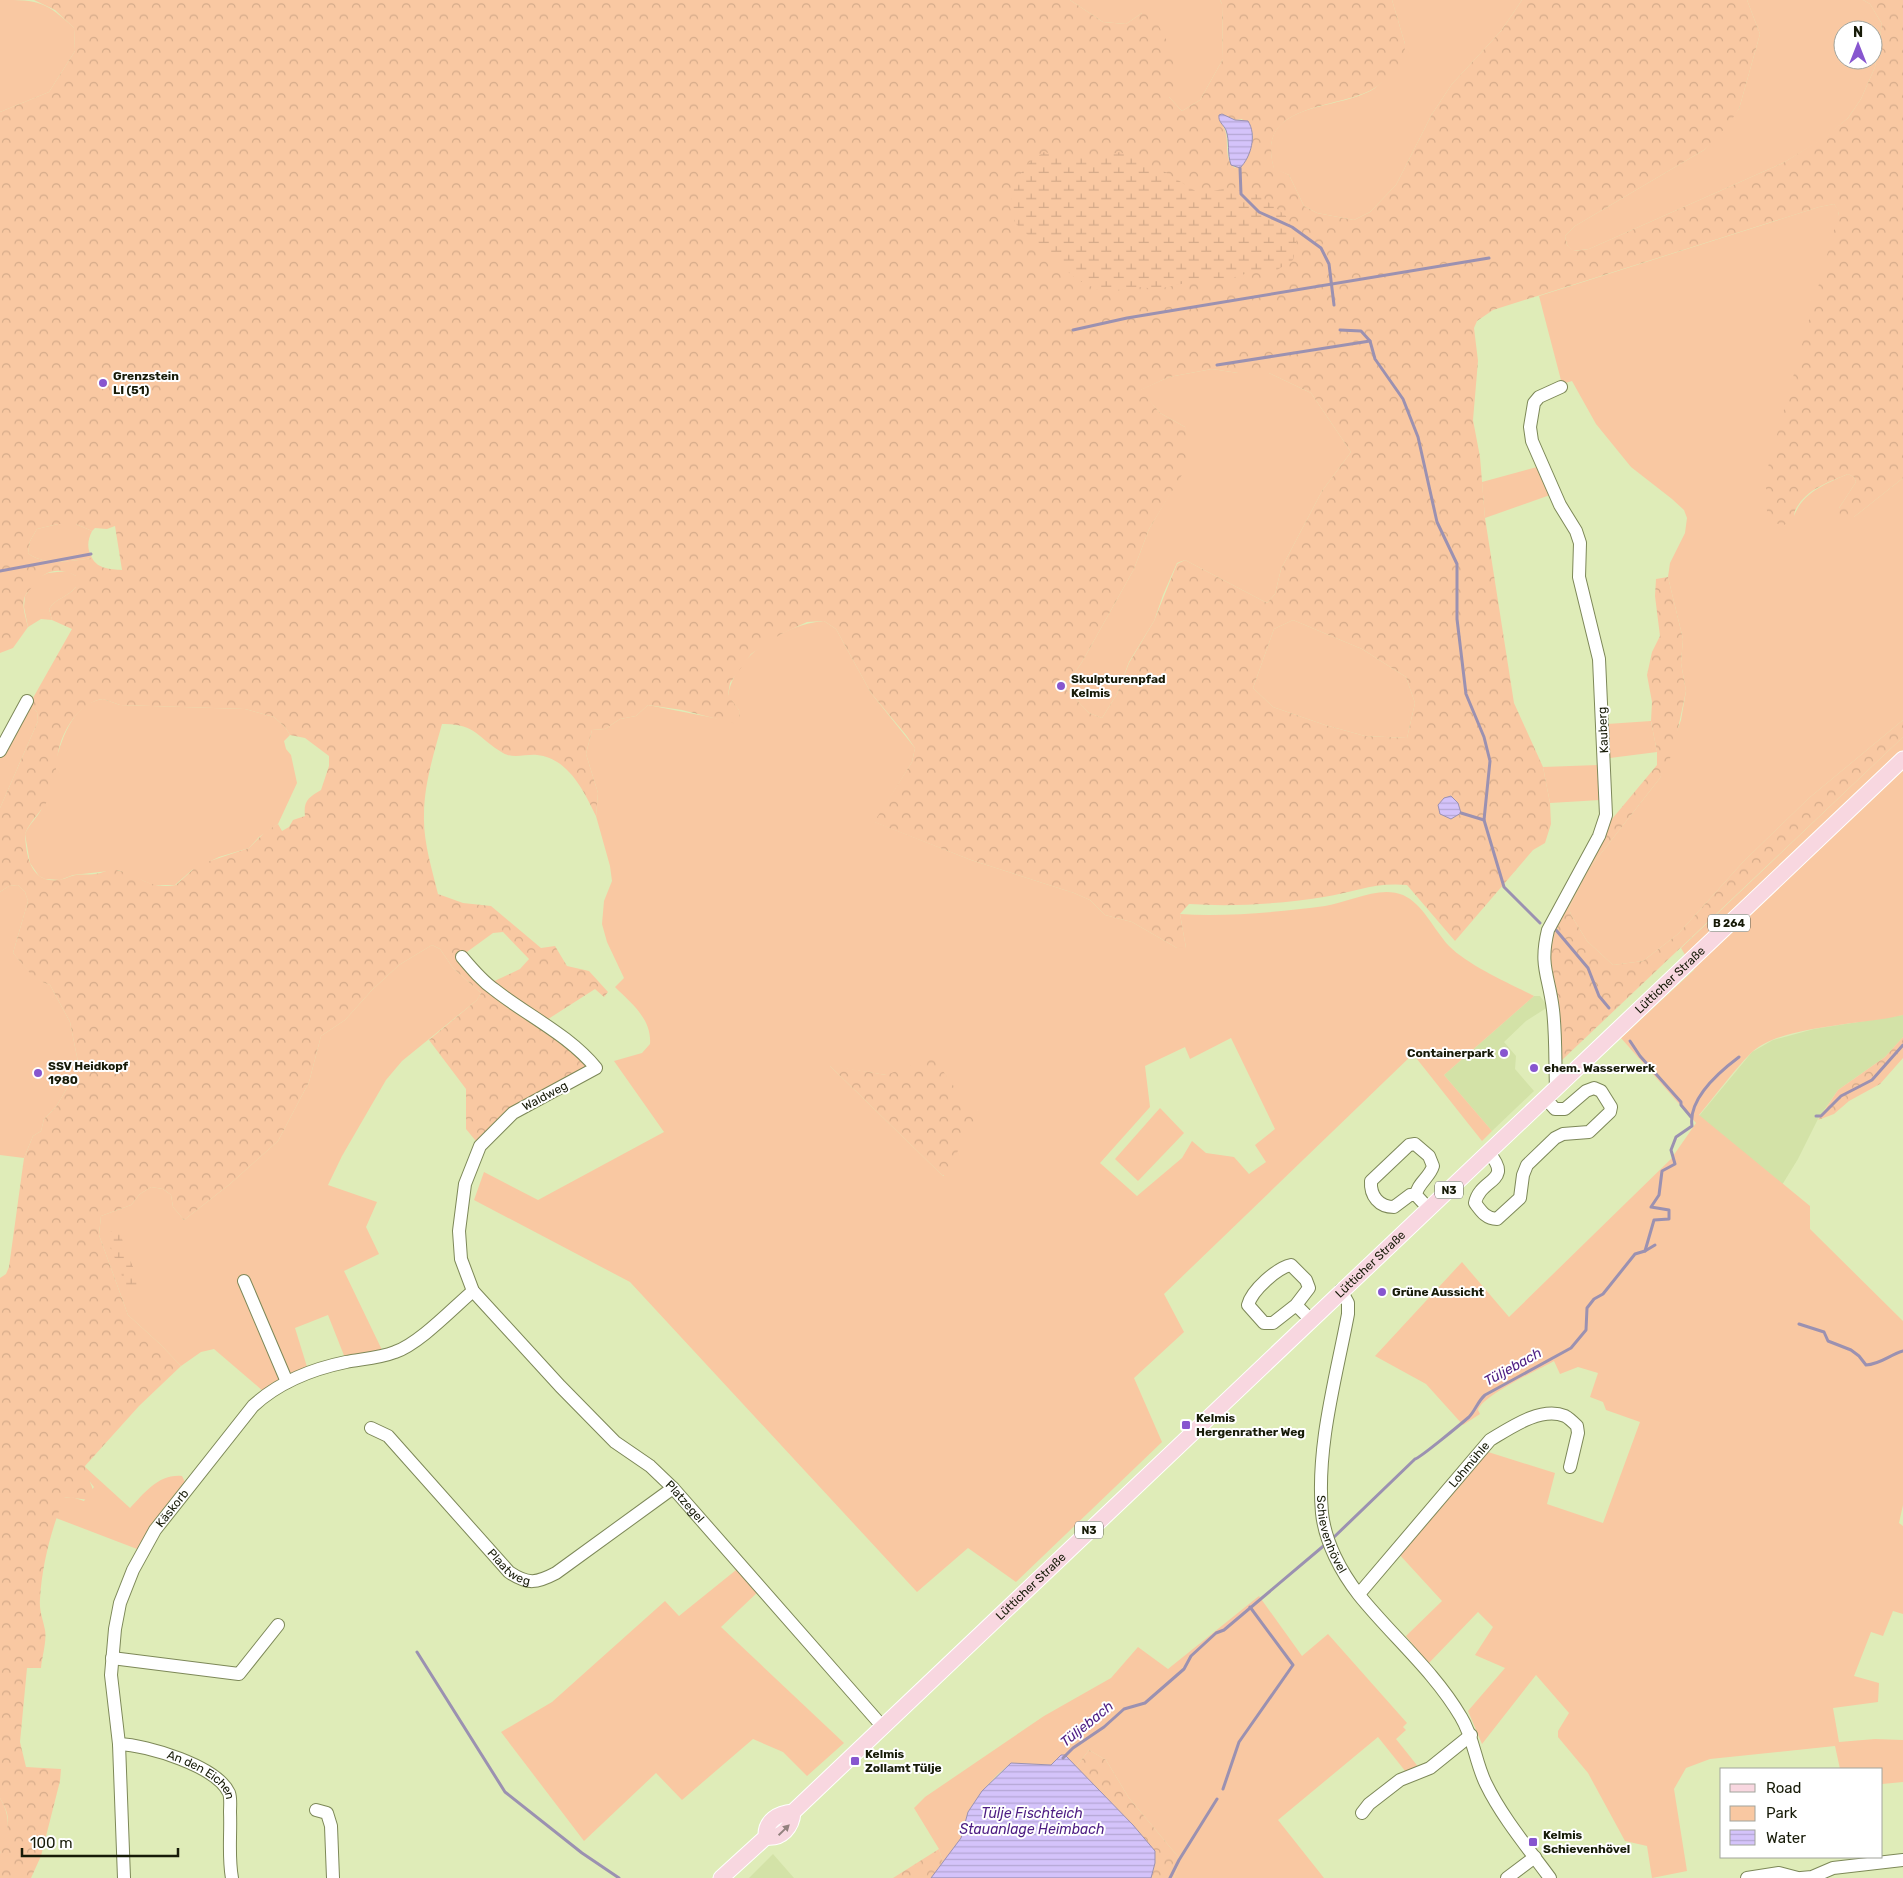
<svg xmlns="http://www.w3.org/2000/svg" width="1903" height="1878" viewBox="0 0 1903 1878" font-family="Rubik,sans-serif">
  <defs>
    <pattern id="forest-crowns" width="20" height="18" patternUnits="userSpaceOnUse" patternTransform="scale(1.25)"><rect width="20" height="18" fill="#f9c8a2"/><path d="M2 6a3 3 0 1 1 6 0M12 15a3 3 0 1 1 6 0" fill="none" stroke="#d5ab8a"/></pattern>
    <pattern id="wetland-marsh" width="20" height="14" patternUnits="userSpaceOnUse" patternTransform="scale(1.25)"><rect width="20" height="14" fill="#f9c8a2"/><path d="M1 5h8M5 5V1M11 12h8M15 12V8" fill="none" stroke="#d5ab8a"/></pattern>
    <pattern id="water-rules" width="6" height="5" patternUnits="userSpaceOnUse" patternTransform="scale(1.25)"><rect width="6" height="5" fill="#d4c3fa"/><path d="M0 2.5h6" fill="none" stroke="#b5a7d5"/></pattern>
  </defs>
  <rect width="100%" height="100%" fill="#dfecb8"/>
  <g fill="#d3e2a7">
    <polygon points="1534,996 1540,996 1548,1007 1526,1021 1504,1042 1516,1056 1515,1069 1534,1091 1492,1131 1444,1075"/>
    <polygon points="1903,1015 1903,1037 1885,1057 1838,1090 1818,1119 1798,1159 1782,1185 1699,1116 1752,1052 1773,1040 1814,1029"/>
    <polygon points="773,1854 794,1878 749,1878"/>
  </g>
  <g fill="#f9c8a2" fill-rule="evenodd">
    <path d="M0,0C39,0 45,1 74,28L75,51L49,92L0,112Z"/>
    <polygon points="1070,0 1220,0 1222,4 1223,59 1200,100 1182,111 1169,97 1142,13 1126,24 1103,22"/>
    <path d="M1392,0H1522L1501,31L1452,84L1432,114L1396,185L1370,212L1354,220L1317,213L1304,206L1289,175L1274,169C1254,99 1340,112 1375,88C1390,77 1397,60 1405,44Z"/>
    <path d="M1747,0H1863L1870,4L1882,24L1875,67L1861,99L1848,118L1826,137L1783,163L1589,249L1573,251L1567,245L1565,236L1575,226L1704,150L1739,109L1760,34ZM1843,30H1873V60H1843Z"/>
    <path d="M1834,204L1839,211L1794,516C1803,492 1825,484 1848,474L1854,477L1856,482L1839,508L1854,517L1903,478V720L1809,798L1743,862L1678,934L1643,961L1613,965L1587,941L1571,915L1569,908L1588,870L1660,778L1681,720L1686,691L1681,663L1683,639L1668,577L1670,563L1685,533L1687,518L1684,510L1672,499L1631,467L1596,424L1572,381L1562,384L1539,296L1819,207Z"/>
    <polygon points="1212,369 1238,373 1269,373 1311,393 1351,452 1322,491 1281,569 1275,594 1267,603 1185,560 1177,563 1163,595 1154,621 1129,662 1117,694 1102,718 1089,713 1065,688 1082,662 1134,569 1149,529 1187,465 1185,427 1160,413 1140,390 1169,377"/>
    <polygon points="1537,467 1550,495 1485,518 1482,482"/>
    <path d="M58,524H76L92,531C87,541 87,549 92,558C74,561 42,566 28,553L30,541L37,529Z"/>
    <path d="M67,571L76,576V587C68,597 56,598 49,609L52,620L41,619L28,627L24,607L25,596L37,578L48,573Z"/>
    <polygon points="1293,620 1362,649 1406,677 1415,703 1407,738 1365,736 1325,725 1273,707 1253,688 1274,629"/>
    <path d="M824,621L836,629L871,693L915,748L912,762L875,822L971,860L1074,893L1090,900L1105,915L1132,922L1177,948H1186L1180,914C1226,917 1280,912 1325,906C1349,902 1380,885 1403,895C1423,904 1434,930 1449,946C1469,966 1509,983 1534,996L1444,1075L1492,1131L1482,1141L1413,1054L1164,1294L1184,1332L1134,1378L1162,1442L1016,1582L968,1548L917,1592L630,1282L474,1200L484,1172L538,1200L664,1132L614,1061L642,1053L650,1044C652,1019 631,1003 615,987L624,978L607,942L602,924L604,901L612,881L610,866L596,816L598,793L586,754L592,730L605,729L620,719L636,716L648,705L740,723L739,710L728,696C734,655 785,624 824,621ZM1231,1038L1275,1129L1255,1145L1266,1162L1249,1174L1234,1157L1206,1153L1192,1141L1182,1158L1137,1196L1100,1163L1150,1107L1145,1066L1185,1047L1190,1059ZM830,1066L886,1075L944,1176H943Z"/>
    <path d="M103,699L120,705L245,709L274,717L285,727L290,735L284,741L286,749L291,755L297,783L278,824L259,837L249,848L219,857L192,870L175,885H153L118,870L73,875L60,880L45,879L39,876L30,863L25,834C29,824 38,817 42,808C56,775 59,705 103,699Z"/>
    <polygon points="29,705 37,712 38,721 0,808 0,740"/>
    <polygon points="1651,721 1657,752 1610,758 1607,724"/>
    <path d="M1903,737V1015C1863,1025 1780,1025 1751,1053C1732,1072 1716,1095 1699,1115L1810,1206V1229L1903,1321V1505L1899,1523L1903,1526V1614L1893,1611L1883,1636L1871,1632L1854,1676L1879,1683L1878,1702L1833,1708L1839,1742L1875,1739L1903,1740V1782L1882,1784V1769H1840L1835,1746L1710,1759L1686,1768L1674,1789L1687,1871L1652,1878L1647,1846L1625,1841L1588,1773L1558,1737V1731L1569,1713L1536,1675L1482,1744L1468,1711L1505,1668L1475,1655L1493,1627L1478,1612L1428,1664L1406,1636L1442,1601L1398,1553L1485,1451L1555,1473L1547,1504L1603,1523L1640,1422L1606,1410L1603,1402L1590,1397L1598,1373L1578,1367L1560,1374L1554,1361C1538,1370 1483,1395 1478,1410L1480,1414L1463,1425L1426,1384L1375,1356L1462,1262L1509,1317L1671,1159L1696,1123L1621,1038L1694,970L1681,948Z"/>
    <polygon points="1598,765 1600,800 1550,803 1543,767"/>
    <polygon points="18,885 25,892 28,901 13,953 35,978 50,985 70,1022 79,1067 56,1107 44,1119 41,1131 33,1136 24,1158 0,1155 0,892 9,886"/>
    <polygon points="432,945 440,949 453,968 481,993 477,1000 402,1061 386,1080 342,1156 328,1185 377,1202 366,1227 379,1254 344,1271 382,1350 345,1358 328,1315 295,1328 308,1370 263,1391 214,1349 201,1352 181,1366 160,1344 128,1315 99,1235 101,1216 131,1205 140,1194 151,1187 163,1189 171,1195 173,1207 184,1220 230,1184 278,1141 309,1082 321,1036 345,1020 372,990 399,965"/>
    <polygon points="1160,1108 1184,1133 1138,1181 1115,1159"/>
    <path d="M85,1467L130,1508C145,1493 158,1474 182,1476L185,1482L183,1488L137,1549L56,1518L63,1498L72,1497L84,1501L94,1487L86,1477Z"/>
    <polygon points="741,1566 761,1589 721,1627 844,1743 807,1776 783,1752 753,1739 682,1800 656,1773 584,1841 501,1732 552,1702 665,1601 679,1616"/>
    <polygon points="1259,1596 1302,1656 1328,1634 1407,1723 1403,1727 1406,1730 1396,1739 1420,1769 1406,1772 1378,1737 1278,1820 1324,1878 1174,1878 1180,1859 1129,1798 1106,1760 1089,1750 1076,1767 1065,1755 1061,1755 1051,1765 1011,1763 998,1774 982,1791 968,1812 961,1838 943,1863 939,1849 914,1808 925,1797 1044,1716 1111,1678 1138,1647 1168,1669"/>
    <path d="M0,1798C11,1816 10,1834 0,1853Z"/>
  </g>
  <g fill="url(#forest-crowns)" fill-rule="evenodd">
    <path d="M34,0H1070L1103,22L1126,24L1142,13L1151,12L1172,50L1177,83L1169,97L1182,111L1200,100L1223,59L1222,4L1220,0H1392L1405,44L1404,60C1394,70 1385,82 1373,89C1336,110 1255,102 1274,168L1289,175L1304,206L1317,213L1354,220L1370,212L1396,185L1432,114L1452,84L1501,31L1522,0H1747L1760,34L1739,109L1728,125L1704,150L1575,226L1565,236L1567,245L1574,251L1589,249L1783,163L1826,136L1848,118L1861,99L1875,67L1882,24L1870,4L1863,0H1903V478L1854,517L1846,520L1840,517L1839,508L1856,482L1854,477L1848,474C1831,481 1810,488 1799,504C1793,512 1793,520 1783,526L1769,520L1766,506V474L1839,212L1834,204L1819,207L1493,310L1477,321L1474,328L1478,361L1473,420L1480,457L1485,518L1514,703L1543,767L1550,803L1551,824L1545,843L1533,850L1455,941L1407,885C1375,882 1354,892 1324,897C1279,904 1233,907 1189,904L1180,914L1186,948H1177L1132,922L1105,915L1090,900L1074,893L971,860L874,822L912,762L915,748L906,735L871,693L836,629L824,621L807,622L781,634L751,654L730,683L728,695L739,710L741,723L737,724L682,710L648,705L636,716L620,719L605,729L592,730L586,754L598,793L596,816C584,791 568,758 537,755C526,754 513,759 503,753C478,738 475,723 442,724C434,753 424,784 424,815C423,841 432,869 438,894L463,903L491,906L541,948L555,946L567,966L589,971L608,992L604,997L595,989L542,1023L596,1068L513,1113L480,1146L466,1129V1089L429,1040L477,1000L481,993L453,968L440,949L432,945L399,965L372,990L345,1020L321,1036L309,1082L278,1141L230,1184L184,1220L173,1207L171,1195L163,1189L151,1187L140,1194L131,1205L101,1216L99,1235L128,1315L160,1344L181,1366L139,1406L85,1466C86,1479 94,1485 94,1498C82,1502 75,1496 64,1498C51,1530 42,1565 40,1599C39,1611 43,1619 45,1630C47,1641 42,1657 41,1668H27L20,1742L26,1767L61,1769L60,1781L41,1856L31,1878H0C0,1870 0,1862 0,1854C4,1829 16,1825 0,1798V1278L6,1274L9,1267L24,1158L33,1136L41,1131L44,1119L56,1107L79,1067L70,1022L50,985L35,979L13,953L28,901L25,892L18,885L9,886L0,892V808L38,721L37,712L29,705L72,629L52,620L49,609C56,598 68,597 76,587V576C58,566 43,571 32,587C30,590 26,593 25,596C21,605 26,618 28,627L13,648L0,653V112L49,92L75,51L74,28L55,10ZM1225,116L1236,120L1242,119L1253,135L1250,150L1235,168C1222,158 1231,139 1223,126ZM1212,369L1238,373H1269L1311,393L1351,452L1322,491L1281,569L1275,594L1267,603L1185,560L1177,564L1154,621L1129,663L1117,694L1102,718L1089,713L1065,688L1082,662L1134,569L1149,529L1188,465L1189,445L1185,427L1160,413L1141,390L1169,377ZM58,524H76L92,531L95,528L107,529L115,526L122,570C110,569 98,569 92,558C75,561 42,566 28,553L30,541L37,529ZM1293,620L1362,649L1406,677L1415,703L1407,738L1365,736L1325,725L1273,707L1253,688L1274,629ZM103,699L120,705L245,709L274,717L285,727L290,735L305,738L329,756V766L321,790C309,797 303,801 305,816L293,820L289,827L282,831L278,824L265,832L249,848L198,865L176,885C149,890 140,875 117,870C109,869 103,873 95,874C89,875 82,874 76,875C69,876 64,880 57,880C30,883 26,854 25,834C31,819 44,809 51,795C57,780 55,767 58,753C62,730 80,702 103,699ZM503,932L529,959L520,969L486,985L460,957L493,933Z"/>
    <polygon points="1668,577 1683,639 1681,663 1686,691 1673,752 1660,778 1588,870 1569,908 1571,915 1587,941 1613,965 1643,961 1678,934 1743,862 1809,798 1903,720 1903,737 1562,1060 1548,977 1553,930 1607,825 1657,765 1657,752 1651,721 1652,702 1647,675 1652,652 1660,636 1655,596 1656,579"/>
    <polygon points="1903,1037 1903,1058 1880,1084 1849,1101 1834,1114 1818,1120 1838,1090 1885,1057"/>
    <polygon points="933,1057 977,1119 943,1176 829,1065 886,1075"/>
    <polygon points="1089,1750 1106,1760 1129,1798 1180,1859 1174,1878 1151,1878 1155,1863 1076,1767"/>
    <polygon points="939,1849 943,1863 931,1878 893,1878"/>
  </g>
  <g fill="url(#wetland-marsh)">
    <polygon points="1044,152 1062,156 1099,157 1120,152 1162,170 1200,194 1227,188 1254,193 1267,201 1286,216 1297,238 1293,260 1277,270 1251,272 1226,280 1195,281 1158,289 1138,287 1104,293 1076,279 1016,224 1010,207 1015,183 1026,165"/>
    <polygon points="114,1230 121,1234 124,1247 140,1282 138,1288 131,1290 124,1286 121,1272 106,1238 107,1234"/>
  </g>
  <g fill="url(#water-rules)" stroke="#9b91b1">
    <path d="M1222,114L1235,120L1248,121C1257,135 1251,157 1240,168L1231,165C1227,154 1230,141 1226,130C1223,124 1218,122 1219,115Z"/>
    <polygon points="1451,796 1458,803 1461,813 1451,819 1440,814 1438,805 1444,798"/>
    <polygon points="1061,1755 1065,1755 1133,1825 1155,1851 1155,1863 1151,1878 931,1878 961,1838 968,1812 982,1791 1011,1763 1051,1765"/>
  </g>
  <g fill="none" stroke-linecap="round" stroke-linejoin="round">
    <g stroke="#9b91b1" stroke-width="3">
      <polyline points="1240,168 1241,194 1259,212 1292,227 1321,248 1329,264 1334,305"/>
      <polyline points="1073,330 1127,318 1489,258"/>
      <polyline points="1340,330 1361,331 1370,341 1375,359 1403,399 1418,437 1437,522 1457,564 1457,619 1466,694 1484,737 1490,761 1484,820 1504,887 1540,923"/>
      <polyline points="1217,365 1370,341"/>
      <polyline points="0,571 91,554"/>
      <polyline points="1461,813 1484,820"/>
      <polyline points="1556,930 1588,968 1599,996 1609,1008"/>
      <polyline points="1630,1041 1640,1056 1681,1102 1681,1105 1691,1117"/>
      <polyline points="1816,1116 1821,1116 1841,1096 1872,1080 1903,1045"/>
      <polyline points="1645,1251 1655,1245"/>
      <path d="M1799,1324L1824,1332L1828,1341L1851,1350L1859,1356L1866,1365C1881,1364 1889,1355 1903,1351"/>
      <path d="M1332,1539L1415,1459C1420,1458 1462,1423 1469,1417C1475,1411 1478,1401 1485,1395L1571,1348L1586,1330L1587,1308L1594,1299L1603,1294L1635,1254L1645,1251L1654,1220L1669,1219V1210L1651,1207L1659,1195L1662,1171L1675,1164L1671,1150L1676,1137L1692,1126C1688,1099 1719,1072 1739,1057"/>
      <polyline points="417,1652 505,1792 582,1853 619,1878"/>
      <polyline points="1063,1758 1073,1748 1104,1727 1124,1709 1145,1703 1184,1669 1191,1656 1216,1633 1224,1630 1327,1543"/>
      <polyline points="1223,1789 1239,1742 1293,1665 1250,1607"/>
      <polyline points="1170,1878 1179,1860 1217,1799"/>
    </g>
    <g stroke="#7d8858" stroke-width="14">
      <g id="minor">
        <polyline points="0,751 27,701"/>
        <path id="s1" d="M462,957C472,969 482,981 495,990C528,1016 569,1035 596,1068L513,1113L480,1146L465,1184L459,1231L461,1259L473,1291L560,1386L615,1442L650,1466L673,1488L882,1726"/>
        <path d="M1556,1088C1555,1062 1556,1035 1553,1010C1549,975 1539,967 1548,930L1599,836L1606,815L1599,659L1579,577L1580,543L1576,531L1560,505L1532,441L1530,427L1534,403L1539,397L1561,387"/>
        <path d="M1489,1153C1514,1182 1480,1178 1475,1203C1481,1211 1486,1219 1497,1219L1520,1198L1523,1175L1527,1165L1555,1138L1563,1134L1589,1132L1610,1112L1611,1107L1601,1091L1594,1088L1586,1091L1565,1109H1555L1546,1099"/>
        <path d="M1416,1195C1417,1184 1430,1177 1433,1166L1429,1156L1415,1144L1409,1145L1371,1181C1370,1196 1379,1207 1394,1207L1410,1195H1416L1428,1208"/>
        <polyline points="244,1281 287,1382"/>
        <path id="s2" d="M1341,1290L1348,1303V1314C1336,1378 1316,1447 1322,1513C1325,1542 1341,1572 1359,1595C1392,1636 1434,1671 1461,1717C1474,1738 1475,1762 1486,1784C1502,1817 1528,1848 1550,1878"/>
        <path d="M1296,1305L1273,1323H1264L1248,1305C1252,1290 1277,1268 1291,1265L1306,1280L1309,1288L1296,1305L1311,1320"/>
        <path id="s3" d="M371,1428L388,1436L509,1572C528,1585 537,1583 556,1573L673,1488"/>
        <path id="s4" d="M1359,1594L1490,1440C1510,1428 1541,1406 1565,1416C1569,1418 1574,1423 1577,1426L1578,1433L1570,1467"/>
        <polyline points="112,1658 239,1674 278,1625"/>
        <path id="s5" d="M119,1744C147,1745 217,1766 229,1793C231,1798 230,1807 230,1812C231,1834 228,1857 232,1878"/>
        <polyline points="316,1810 327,1813 331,1826 333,1878"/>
        <polyline points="1362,1813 1369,1804 1400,1780 1430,1768 1471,1735"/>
        <path id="s6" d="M124,1878L119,1744L111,1675L115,1629L120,1603L133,1570L155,1530L253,1406C279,1382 312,1369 346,1362C362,1359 380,1358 395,1352C419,1344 453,1308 473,1291"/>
        <polyline points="1507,1878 1535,1857"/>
        <polyline points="1747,1878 1779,1873 1798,1878"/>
        <polyline points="1801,1878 1812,1877 1833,1868 1903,1860"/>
      </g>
    </g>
    <g stroke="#fff" stroke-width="17">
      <g id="major">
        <path d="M766,1837C782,1839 792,1827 793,1812"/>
        <path id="s7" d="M721,1878L766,1837C765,1821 778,1813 793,1812L1903,759"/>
      </g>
    </g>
    <use href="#minor" stroke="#fff" stroke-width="12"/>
    <use href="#major" stroke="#f8d7e0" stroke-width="15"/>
  </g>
  <defs><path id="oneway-solid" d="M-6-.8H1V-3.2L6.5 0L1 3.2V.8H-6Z" transform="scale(1.25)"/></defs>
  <use fill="#93827f" href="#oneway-solid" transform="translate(784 1830) rotate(-44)"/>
  <g fill="#8756cf" stroke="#fff" stroke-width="2">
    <circle cx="103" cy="383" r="5"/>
    <circle cx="1061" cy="686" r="5"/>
    <circle cx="1504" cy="1053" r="5"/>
    <circle cx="1534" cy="1068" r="5"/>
    <circle cx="38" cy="1073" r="5"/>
    <circle cx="1382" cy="1292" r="5"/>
    <rect x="1181" y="1420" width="10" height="10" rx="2.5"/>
    <rect x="850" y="1756" width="10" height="10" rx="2.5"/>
    <rect x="1528" y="1837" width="10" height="10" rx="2.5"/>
  </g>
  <g text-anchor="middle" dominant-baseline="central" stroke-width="4" stroke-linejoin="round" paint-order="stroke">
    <g fill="#fff" stroke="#5d5f52" stroke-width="1">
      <rect x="1708" y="914.5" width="42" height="17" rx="4"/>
      <rect x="1435" y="1181.5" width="28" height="17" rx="4"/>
      <rect x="1075" y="1521.5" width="28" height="17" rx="4"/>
    </g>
    <g font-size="11" font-weight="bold" fill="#171b08">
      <text x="1729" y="923">B 264</text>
      <text x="1449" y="1190">N3</text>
      <text x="1089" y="1530">N3</text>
    </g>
    <g font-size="12" font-weight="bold" fill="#171b08" stroke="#fff" text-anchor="start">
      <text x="113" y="376">Grenzstein<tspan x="113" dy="14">LI (51)</tspan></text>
      <text x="1071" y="679">Skulpturenpfad<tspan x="1071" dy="14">Kelmis</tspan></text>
      <text x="1494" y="1053" text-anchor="end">Containerpark</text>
      <text x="48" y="1066">SSV Heidkopf<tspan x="48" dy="14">1980</tspan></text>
      <text x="1544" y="1068">ehem. Wasserwerk</text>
      <text x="1392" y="1292">Grüne Aussicht</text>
      <text x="1196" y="1418">Kelmis<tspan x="1196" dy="14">Hergenrather Weg</tspan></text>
      <text x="865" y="1754">Kelmis<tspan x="865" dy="14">Zollamt Tülje</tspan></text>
      <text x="1543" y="1835">Kelmis<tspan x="1543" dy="14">Schievenhövel</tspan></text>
    </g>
    <g font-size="12" fill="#171b08" stroke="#fff">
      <text transform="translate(1603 730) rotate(-93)">Kauberg</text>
      <text stroke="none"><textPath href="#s7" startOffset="1311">Lütticher Straße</textPath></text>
      <text transform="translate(545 1096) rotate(-28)">Waldweg</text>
      <text stroke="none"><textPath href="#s7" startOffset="898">Lütticher Straße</textPath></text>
      <text stroke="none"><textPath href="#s4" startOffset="170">Lohmühle</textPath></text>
      <text stroke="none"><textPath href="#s1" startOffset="766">Platzegel</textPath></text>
      <text stroke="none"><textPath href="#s6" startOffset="385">Käskorb</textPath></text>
      <text stroke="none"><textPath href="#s2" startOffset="250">Schievenhövel</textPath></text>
      <text stroke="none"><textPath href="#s3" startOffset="198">Plaatweg</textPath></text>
      <text stroke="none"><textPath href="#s7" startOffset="430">Lütticher Straße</textPath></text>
      <text stroke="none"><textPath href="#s5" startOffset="90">An den Eichen</textPath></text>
    </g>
    <g font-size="14" font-style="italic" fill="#4d1d83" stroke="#fff">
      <text transform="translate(1513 1367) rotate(-29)">Tüljebach</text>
      <text transform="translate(1087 1724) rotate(-39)">Tüljebach</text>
      <text x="1032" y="1813">Tülje Fischteich<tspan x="1032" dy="16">Stauanlage Heimbach</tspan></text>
    </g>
  </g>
  <rect x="1720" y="1768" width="162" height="90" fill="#ffffff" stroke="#a2a49c"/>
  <rect x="1730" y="1784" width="25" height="8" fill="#f8d7e0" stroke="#a2a49c"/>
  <text x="1766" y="1793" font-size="15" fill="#171b08">Road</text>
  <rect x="1730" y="1806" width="25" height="15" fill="#f9c8a2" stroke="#a2a49c"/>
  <text x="1766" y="1818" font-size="15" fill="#171b08">Park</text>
  <rect x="1730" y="1830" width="25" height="15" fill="url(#water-rules)" stroke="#a2a49c"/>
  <text x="1766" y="1843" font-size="15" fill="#171b08">Water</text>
  <g transform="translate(1858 45)"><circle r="24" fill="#ffffff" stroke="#a2a49c"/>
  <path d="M0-4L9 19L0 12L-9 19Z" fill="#8756cf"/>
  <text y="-8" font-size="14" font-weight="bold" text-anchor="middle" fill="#171b08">N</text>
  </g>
  <path d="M22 1848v8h156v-8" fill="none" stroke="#171b08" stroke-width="2.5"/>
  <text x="30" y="1848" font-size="15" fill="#171b08" stroke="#ffffff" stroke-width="4" paint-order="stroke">100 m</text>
</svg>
